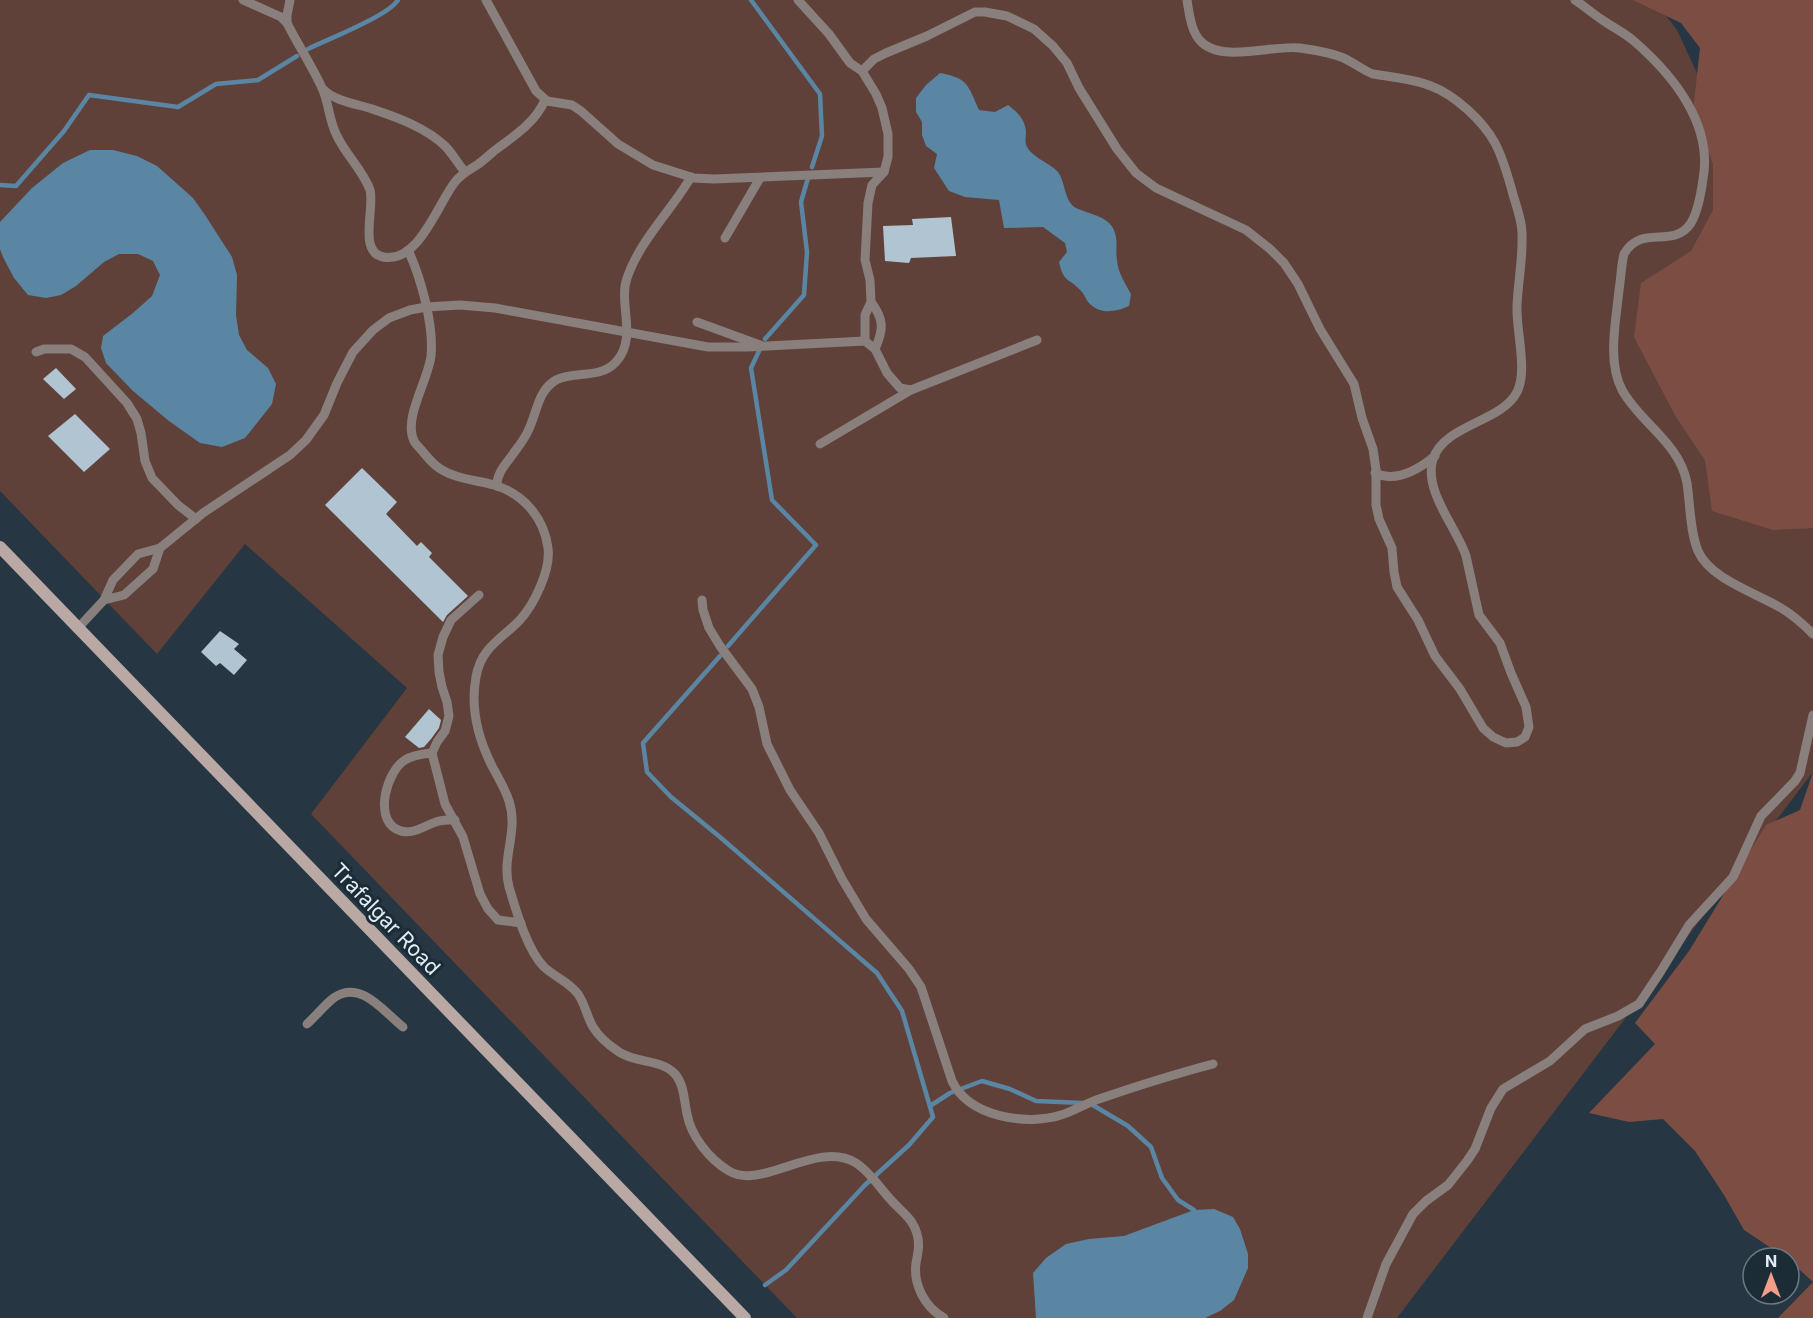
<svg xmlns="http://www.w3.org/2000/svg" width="1813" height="1318" viewBox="0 0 1813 1318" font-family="Inter,sans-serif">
  <rect width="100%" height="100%" fill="#263642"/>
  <polygon fill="#5f413a" points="0,0 1654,0 1677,30 1744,175 1813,498 1813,772 1397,1318 797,1318 311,814 407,688 245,544 157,654 0,491"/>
  <g fill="#7c4e43">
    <polygon points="1633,0 1813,0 1813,528 1773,530 1712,511 1705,460 1676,417 1634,337 1641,283 1691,251 1713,210 1713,164 1693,111 1700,48 1681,23"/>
    <polygon points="1813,772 1813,1318 1778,1318 1813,1282 1789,1260 1789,1258 1786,1258 1744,1230 1724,1195 1695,1151 1663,1119 1629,1122 1589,1113 1655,1044 1635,1023 1689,951 1766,825 1800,810"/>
  </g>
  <g fill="#5b86a3">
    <path d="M940,73C968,78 968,85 979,110L995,112L1008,105C1018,113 1024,118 1026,131C1026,135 1025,141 1026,145C1032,158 1049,162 1058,172C1065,181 1064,198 1073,206C1084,214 1105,214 1113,228C1119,240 1115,248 1117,260C1118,273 1125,283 1131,294L1129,306C1116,312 1100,315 1089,303C1086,300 1085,295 1081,291C1069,277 1064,284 1059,262L1067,252L1065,243L1043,227L1004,228L999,200L965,197L949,191L934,168L937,154L926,146L922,135V122L916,112V98L926,85Z"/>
    <polygon points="90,150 113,150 137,156 157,166 193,198 205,215 232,257 237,275 236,315 239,335 247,350 268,368 276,384 272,404 245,438 222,447 200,443 169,421 133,391 106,363 101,348 103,336 133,313 152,296 160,275 153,261 138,254 119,254 104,262 76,286 61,295 46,298 28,295 14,278 3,257 0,249 0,222 32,188 63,163"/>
    <polygon points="1214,1209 1233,1217 1240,1229 1248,1254 1248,1268 1234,1300 1220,1311 1205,1318 1036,1318 1033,1273 1046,1258 1066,1244 1089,1239 1124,1236 1194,1210"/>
  </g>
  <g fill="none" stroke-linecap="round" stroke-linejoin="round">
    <g stroke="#5b86a3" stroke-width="4.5">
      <polyline points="751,0 820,94 822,136 812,167"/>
      <path d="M308,49C328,39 388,16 398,0"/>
      <polyline points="0,185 16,186 64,131 89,95 178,107 216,84 258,80 297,56"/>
      <polyline points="765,339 804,295 807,252 801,202 808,178"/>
      <polyline points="728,646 816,545 772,500 751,368 759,351"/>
      <polyline points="720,656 643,743 647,772 671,797 720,837 877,973 902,1011 933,1117 909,1145 865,1185 786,1270 765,1285"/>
      <polyline points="1091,1104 1128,1126 1151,1147 1162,1178 1178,1200 1194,1210"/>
      <polyline points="930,1106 950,1093 982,1081 1010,1089 1036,1101 1083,1103"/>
    </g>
  </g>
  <g fill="#b0c4d2">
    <polygon points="951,217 956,256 911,258 909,263 885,261 883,226 913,225 912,219"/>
    <polygon points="56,368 76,389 64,399 43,379"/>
    <polygon points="75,414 110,449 84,472 48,436"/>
    <polygon points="362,468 397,502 386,514 417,546 421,542 432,553 429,557 468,596 447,615 443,622 325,505"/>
    <polygon points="220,631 239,644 234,649 247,660 234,675 220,663 216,666 201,652"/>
    <polygon points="429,709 441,720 439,728 431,739 424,747 419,748 405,737"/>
  </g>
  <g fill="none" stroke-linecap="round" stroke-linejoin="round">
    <g stroke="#897f7c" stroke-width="9">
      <polyline points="243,0 281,17 287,23"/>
      <path d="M290,0L287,15V23C298,45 312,66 322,88C329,103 329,121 337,136C346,155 364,172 370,190C375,208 358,252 383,257C419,264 438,203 455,182C461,174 469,170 477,165C483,161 488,156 494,151C514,136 535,123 545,100"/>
      <polyline points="486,0 536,91 547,101 572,105 581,111 618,144 653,165 694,178 714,179 884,172"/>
      <polyline points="798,0 829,34 850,63 862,71 876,94 882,108 888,134 888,157 884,172 872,185 868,203 865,260 870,280 871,302 865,315 865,341"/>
      <path d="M1575,0C1584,6 1592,13 1601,19C1612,27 1625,33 1635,42C1674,76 1713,125 1703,179C1701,194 1698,211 1691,223C1673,250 1642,223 1624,254C1621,266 1621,278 1619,290C1616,321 1607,361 1622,390C1641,424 1679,442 1687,483C1690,503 1690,532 1698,551C1710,579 1756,593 1781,608C1793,615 1803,624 1813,634"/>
      <path d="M862,71L874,59L886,53L927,36L975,12H985L1007,16L1034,29L1053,46L1067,63L1079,88L1117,149L1136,173L1156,188L1246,230L1270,249L1284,263L1298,284L1320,329L1354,384L1362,418L1373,449L1376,470V505L1379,519L1392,548L1394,572L1397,587L1418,620L1435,656L1460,689L1483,728L1493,737L1506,743L1517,742L1525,737L1529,727L1526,707L1511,673L1500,643L1479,615L1466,556C1457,528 1423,491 1433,459C1445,424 1502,422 1517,392C1528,370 1516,332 1517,306C1518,282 1523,258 1522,234C1522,222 1518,210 1514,198C1509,180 1504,160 1495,143C1483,121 1455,95 1431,86C1414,79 1392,77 1373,74C1362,70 1352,61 1341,57C1328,52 1314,50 1300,48C1271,44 1214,67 1196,35C1190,25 1189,12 1187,0"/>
      <path d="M323,89C335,102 359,104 375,110C399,118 426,128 445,146C453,154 458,164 465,172"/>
      <polyline points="725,238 760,178"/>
      <path d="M408,250C421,278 434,325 431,356C428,381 403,418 414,441C416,445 421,449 423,452C428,458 433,464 439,468C455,479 476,480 494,485C524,494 544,518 548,548C551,570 534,605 519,621C500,640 481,648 476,677C470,709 478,739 493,768C499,779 505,789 509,801C519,832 501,857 509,887C516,910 527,950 544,967C555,977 569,982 578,994C585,1004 587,1017 593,1027C599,1037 610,1046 619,1052C635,1063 660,1059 674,1073C684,1083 684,1100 687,1114C691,1136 709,1159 729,1171C762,1191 817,1139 856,1163C869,1171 880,1188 891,1200C897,1207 905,1213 911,1221C913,1224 916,1230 917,1234C920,1244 918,1253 916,1263C913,1285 925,1307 944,1318"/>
      <path d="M871,302C884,319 884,329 875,349"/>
      <polyline points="697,322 760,345"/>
      <polyline points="36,352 44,349 71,349 85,357 127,403 137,419 141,433 145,461 152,478 178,505 196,519"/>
      <polyline points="820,444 911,390"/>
      <path d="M1375,473C1396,483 1418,470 1435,456"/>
      <path d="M497,486C496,474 506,464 513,454C518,447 524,440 528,431C537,414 537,391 556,380C575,370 599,380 616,362C638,338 618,304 627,278C640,240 671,211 691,177"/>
      <polyline points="479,595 451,620 443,637 438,655 439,672 442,687 447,702 449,716 445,731 437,742 432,753 445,804 463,837 480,894 488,909 498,920 521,923"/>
      <polyline points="104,600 113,580 138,554 160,548 203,513 290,455 306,440 324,415 337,383 353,352 373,330 389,318 410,310 426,307 460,305 495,308 708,347 747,347 865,341 875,349 887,373 900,388 911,390 1037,340"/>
      <path d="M702,600L703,610L709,628L720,646L752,689L759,707L767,744L790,790L819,833L842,879L866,919L909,969L921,987L952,1081C969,1117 1026,1126 1061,1115C1075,1111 1086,1103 1099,1099C1137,1086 1175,1074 1213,1064"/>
      <polyline points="78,628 104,600 124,595 153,569 160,548"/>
      <path d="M432,753C423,754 413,755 405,760C387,771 374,817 396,829C411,837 423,826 436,822C442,819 448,820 455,820"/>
      <path d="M307,1024C317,1015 325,1004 335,997C361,980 384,1012 403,1027"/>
      <polyline points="1367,1318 1386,1264 1413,1214 1426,1201 1448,1185 1467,1161 1475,1149 1491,1108 1503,1089 1550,1061 1585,1029 1618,1016 1639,1004 1661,971 1689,925 1733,877 1761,816 1795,781 1800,773 1813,715"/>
    </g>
    <polyline stroke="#b9a8a4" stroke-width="12" points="0,547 745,1318"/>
  </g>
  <g text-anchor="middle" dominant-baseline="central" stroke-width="6" stroke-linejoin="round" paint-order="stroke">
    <g font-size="21" fill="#e2ecf4" stroke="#1c2c37">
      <text transform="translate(386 919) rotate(46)">Trafalgar Road</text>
    </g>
  </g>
  <g transform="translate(1771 1276)"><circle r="28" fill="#1c2c37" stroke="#6b7983" stroke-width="1.5"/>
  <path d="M0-4.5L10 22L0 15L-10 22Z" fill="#f49e89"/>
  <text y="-9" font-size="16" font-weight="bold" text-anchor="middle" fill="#e2ecf4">N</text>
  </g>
</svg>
